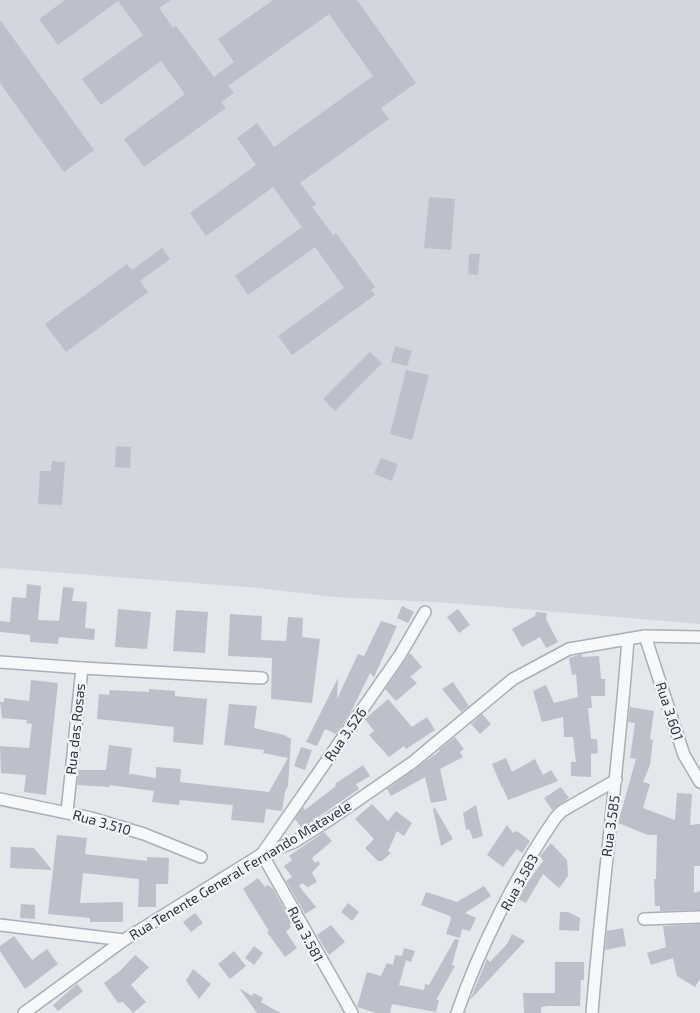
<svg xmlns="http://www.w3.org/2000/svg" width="700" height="1013" viewBox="0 0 700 1013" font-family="'Exo 2',sans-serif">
  <rect width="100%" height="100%" fill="#e4e7ec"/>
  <polygon fill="#d2d6de" points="0,0 700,0 700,624 452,603 334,597 259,588 0,568"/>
  <g fill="#bbc0ca">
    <polygon points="65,0 171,0 159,8 173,28 176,26 186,39 214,77 234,62 218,39 273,0 357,0 416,83 381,108 389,119 300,183 316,204 312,207 333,235 336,233 375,287 371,290 375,295 292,355 278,336 344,288 315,247 248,295 235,276 302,227 273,187 206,236 190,213 256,165 237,138 257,123 274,147 373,76 329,14 228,86 234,93 221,102 226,108 144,167 124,139 185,94 161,61 101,105 82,79 143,35 118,1 58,45 39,19"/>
    <polygon points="0,20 94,150 64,172 0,83"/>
    <polygon points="429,197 455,199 451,250 424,248"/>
    <polygon points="162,248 170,259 140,281 148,292 66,352 45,324 127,264 132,270"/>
    <polygon points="469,254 480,254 478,275 468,274"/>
    <polygon points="395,346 412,351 407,366 391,362"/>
    <polygon points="370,352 382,363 335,411 323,399"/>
    <polygon points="406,370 429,375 412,440 390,434"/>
    <polygon points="116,446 131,447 130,468 115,467"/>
    <polygon points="381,458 398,464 392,481 374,474"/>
    <polygon points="52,461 65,462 62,505 38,504 40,471 51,471"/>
    <polygon points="27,584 41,586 38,620 59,621 63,587 74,588 72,601 87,602 85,628 95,629 94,640 59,637 58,644 30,642 30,635 0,632 0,621 10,622 12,597 26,598"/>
    <polygon points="402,606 414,612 408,623 397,618"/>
    <polygon points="118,609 151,612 147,649 115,647"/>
    <polygon points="458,609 470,625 459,633 447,617"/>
    <polygon points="176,610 208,612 205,653 173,651"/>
    <polygon points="536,612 547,613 546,619 558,642 546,648 540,637 522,647 512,629 535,616"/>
    <polygon points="230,614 262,616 261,640 286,641 288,617 303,618 302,637 320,639 312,703 271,699 272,658 228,656"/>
    <polygon points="381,621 397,626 374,677 370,673 350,714 336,734 325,729 317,746 306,742 338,678 337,699 358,654 364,656"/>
    <polygon points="410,653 422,667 410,677 417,683 396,701 385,689"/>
    <polygon points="582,654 582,657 599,656 601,679 605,679 605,696 591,696 592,708 588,708 591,739 597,739 598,753 591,754 591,777 571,776 571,762 576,762 573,737 564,737 563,717 542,722 533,691 546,685 554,703 578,697 576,674 572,675 569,658"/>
    <polygon points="31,680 58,683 46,795 24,792 26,775 1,773 0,746 29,748 32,724 26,723 27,720 2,718 0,702 4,702 4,698 29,701"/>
    <polygon points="453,682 469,706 461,712 442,689"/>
    <polygon points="149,689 175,691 175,696 207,699 203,745 173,742 174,727 97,719 99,694 109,695 110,690 149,692"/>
    <polygon points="388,699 412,727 427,717 435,730 406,749 404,746 389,757 369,735 374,731 365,719"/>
    <polygon points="229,704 257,706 254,728 284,735 291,739 288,786 285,792 282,811 266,809 264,823 231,820 233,805 180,800 179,805 152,802 154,791 110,785 110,787 77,785 79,770 106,770 109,745 132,748 129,774 132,774 156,778 156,767 181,769 180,782 269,792 288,758 263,753 264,750 224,745"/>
    <polygon points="630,707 654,711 650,739 653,740 650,765 643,782 650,784 643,808 675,820 677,793 692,794 690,825 700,824 700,866 694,866 694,893 700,891 700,910 660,911 660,906 655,906 654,879 656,879 657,835 648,835 618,823 636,759 630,758 635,723 628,722"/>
    <polygon points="482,714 491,724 480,734 471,724"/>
    <polygon points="455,737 464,749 460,752 463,757 440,769 447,800 431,803 425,777 391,796 387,789 440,751 439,750"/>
    <polygon points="301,747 312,750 305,770 294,766"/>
    <polygon points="506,758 512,772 535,759 543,775 551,770 558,781 508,800 503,788 504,787 502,788 492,764"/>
    <polygon points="363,765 370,776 356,784 359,789 302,828 295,819 303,807 305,810 336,786 335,784"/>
    <polygon points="561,787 569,798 552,810 544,798"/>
    <polygon points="372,804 388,821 396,811 412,823 404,836 397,831 388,851 391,853 382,861 378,861 365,848 374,839 355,819"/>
    <polygon points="476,805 483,836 473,839 469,829 466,830 463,813"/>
    <polygon points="435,808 453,839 441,846 433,809"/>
    <polygon points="507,825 513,833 517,831 530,841 522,853 517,849 503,867 487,855"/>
    <polygon points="324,832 332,841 312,858 315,863 318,861 320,864 312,873 317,882 308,887 302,883 299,886 316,907 305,914 286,881 292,877 284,866 292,860 289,856"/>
    <polygon points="57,835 87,838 85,854 147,861 147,857 169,858 168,884 156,884 156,907 138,907 139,879 83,873 80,903 123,902 123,922 90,922 90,918 48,914"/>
    <polygon points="551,843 567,860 568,876 559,888 543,874 526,903 516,898 543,861 540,856"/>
    <polygon points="11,847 34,848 52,870 10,868"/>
    <polygon points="258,878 265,887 268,885 273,889 292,923 289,925 291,927 286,932 297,948 285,957 267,932 269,931 243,889"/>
    <polygon points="484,886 491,896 465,913 476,918 470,931 462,929 460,938 446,934 451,919 450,916 421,905 426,892 457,902"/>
    <polygon points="348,903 359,912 352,921 341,912"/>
    <polygon points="21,904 35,905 35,919 20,918"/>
    <polygon points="560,912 568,912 580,918 579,931 559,930"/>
    <polygon points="195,913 203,923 191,932 183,922"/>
    <polygon points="700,924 700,979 695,987 677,976 673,958 651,965 647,953 666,947 663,926"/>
    <polygon points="331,925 345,942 329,955 317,935"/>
    <polygon points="623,928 626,946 605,950 607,931"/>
    <polygon points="512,934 525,941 470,1000 487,959 490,962 507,944"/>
    <polygon points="14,936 32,960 47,949 58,964 25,989 0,951 0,946"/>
    <polygon points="455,939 459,940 452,965 455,966 436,1000 439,1000 436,1012 392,1004 390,1013 376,1013 357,1007 367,972 381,976 387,963 393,965 395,955 402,956 404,948 415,951 411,962 406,960 399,985 424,990 425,984 429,985"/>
    <polygon points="254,946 263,953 254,965 245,958"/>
    <polygon points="234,951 246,966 230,979 218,964"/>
    <polygon points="135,955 149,967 131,985 146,1002 133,1013 123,1002 118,1003 104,983 121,970"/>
    <polygon points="555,962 584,962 584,980 581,980 580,1006 548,1006 541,1007 541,1013 524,1013 523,993 555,993"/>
    <polygon points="193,969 211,984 199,999 186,981"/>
    <polygon points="77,984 83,991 58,1011 53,1005"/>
    <polygon points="239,988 252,996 254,993 263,998 261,1002 280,1013 257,1013"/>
  </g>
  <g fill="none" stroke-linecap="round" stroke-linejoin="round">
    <g stroke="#a9aeb7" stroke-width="14">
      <g id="minor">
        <polyline points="645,636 684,755 700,782"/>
        <polyline points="0,662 82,668 67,812"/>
        <polyline points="82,668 262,678"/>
        <polyline points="0,799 91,818 144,834 201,857"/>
        <polyline points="644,919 700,917"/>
        <polyline points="0,925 124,940"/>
        <polyline points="24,1013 124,940 262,854 294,842 332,818 413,762 513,679 569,649 645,636 700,637"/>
        <polyline points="352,1013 262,854 400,655 425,612"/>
        <path d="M457,1013C479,949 517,873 556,817L562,811L616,780"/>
        <path d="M592,1013C602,888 619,764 628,639"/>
      </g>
    </g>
    <use href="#minor" stroke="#f7f8fa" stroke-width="11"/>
  </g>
  <g text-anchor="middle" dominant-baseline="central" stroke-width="4.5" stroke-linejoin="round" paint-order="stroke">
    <g font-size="14" fill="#2b3445" stroke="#f4f6f9">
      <text transform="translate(670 711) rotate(72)">Rua 3.601</text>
      <text transform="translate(75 729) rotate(-84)">Rua das Rosas</text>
      <text transform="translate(345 734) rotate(-55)">Rua 3.526</text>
      <text transform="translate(102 822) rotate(16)">Rua 3.510</text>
      <text transform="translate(610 826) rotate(-82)">Rua 3.585</text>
      <text transform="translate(240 870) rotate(-31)">Rua Tenente General Fernando Matavele</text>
      <text transform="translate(519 882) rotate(-61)">Rua 3.583</text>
      <text transform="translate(306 934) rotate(62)">Rua 3.581</text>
    </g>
  </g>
</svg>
